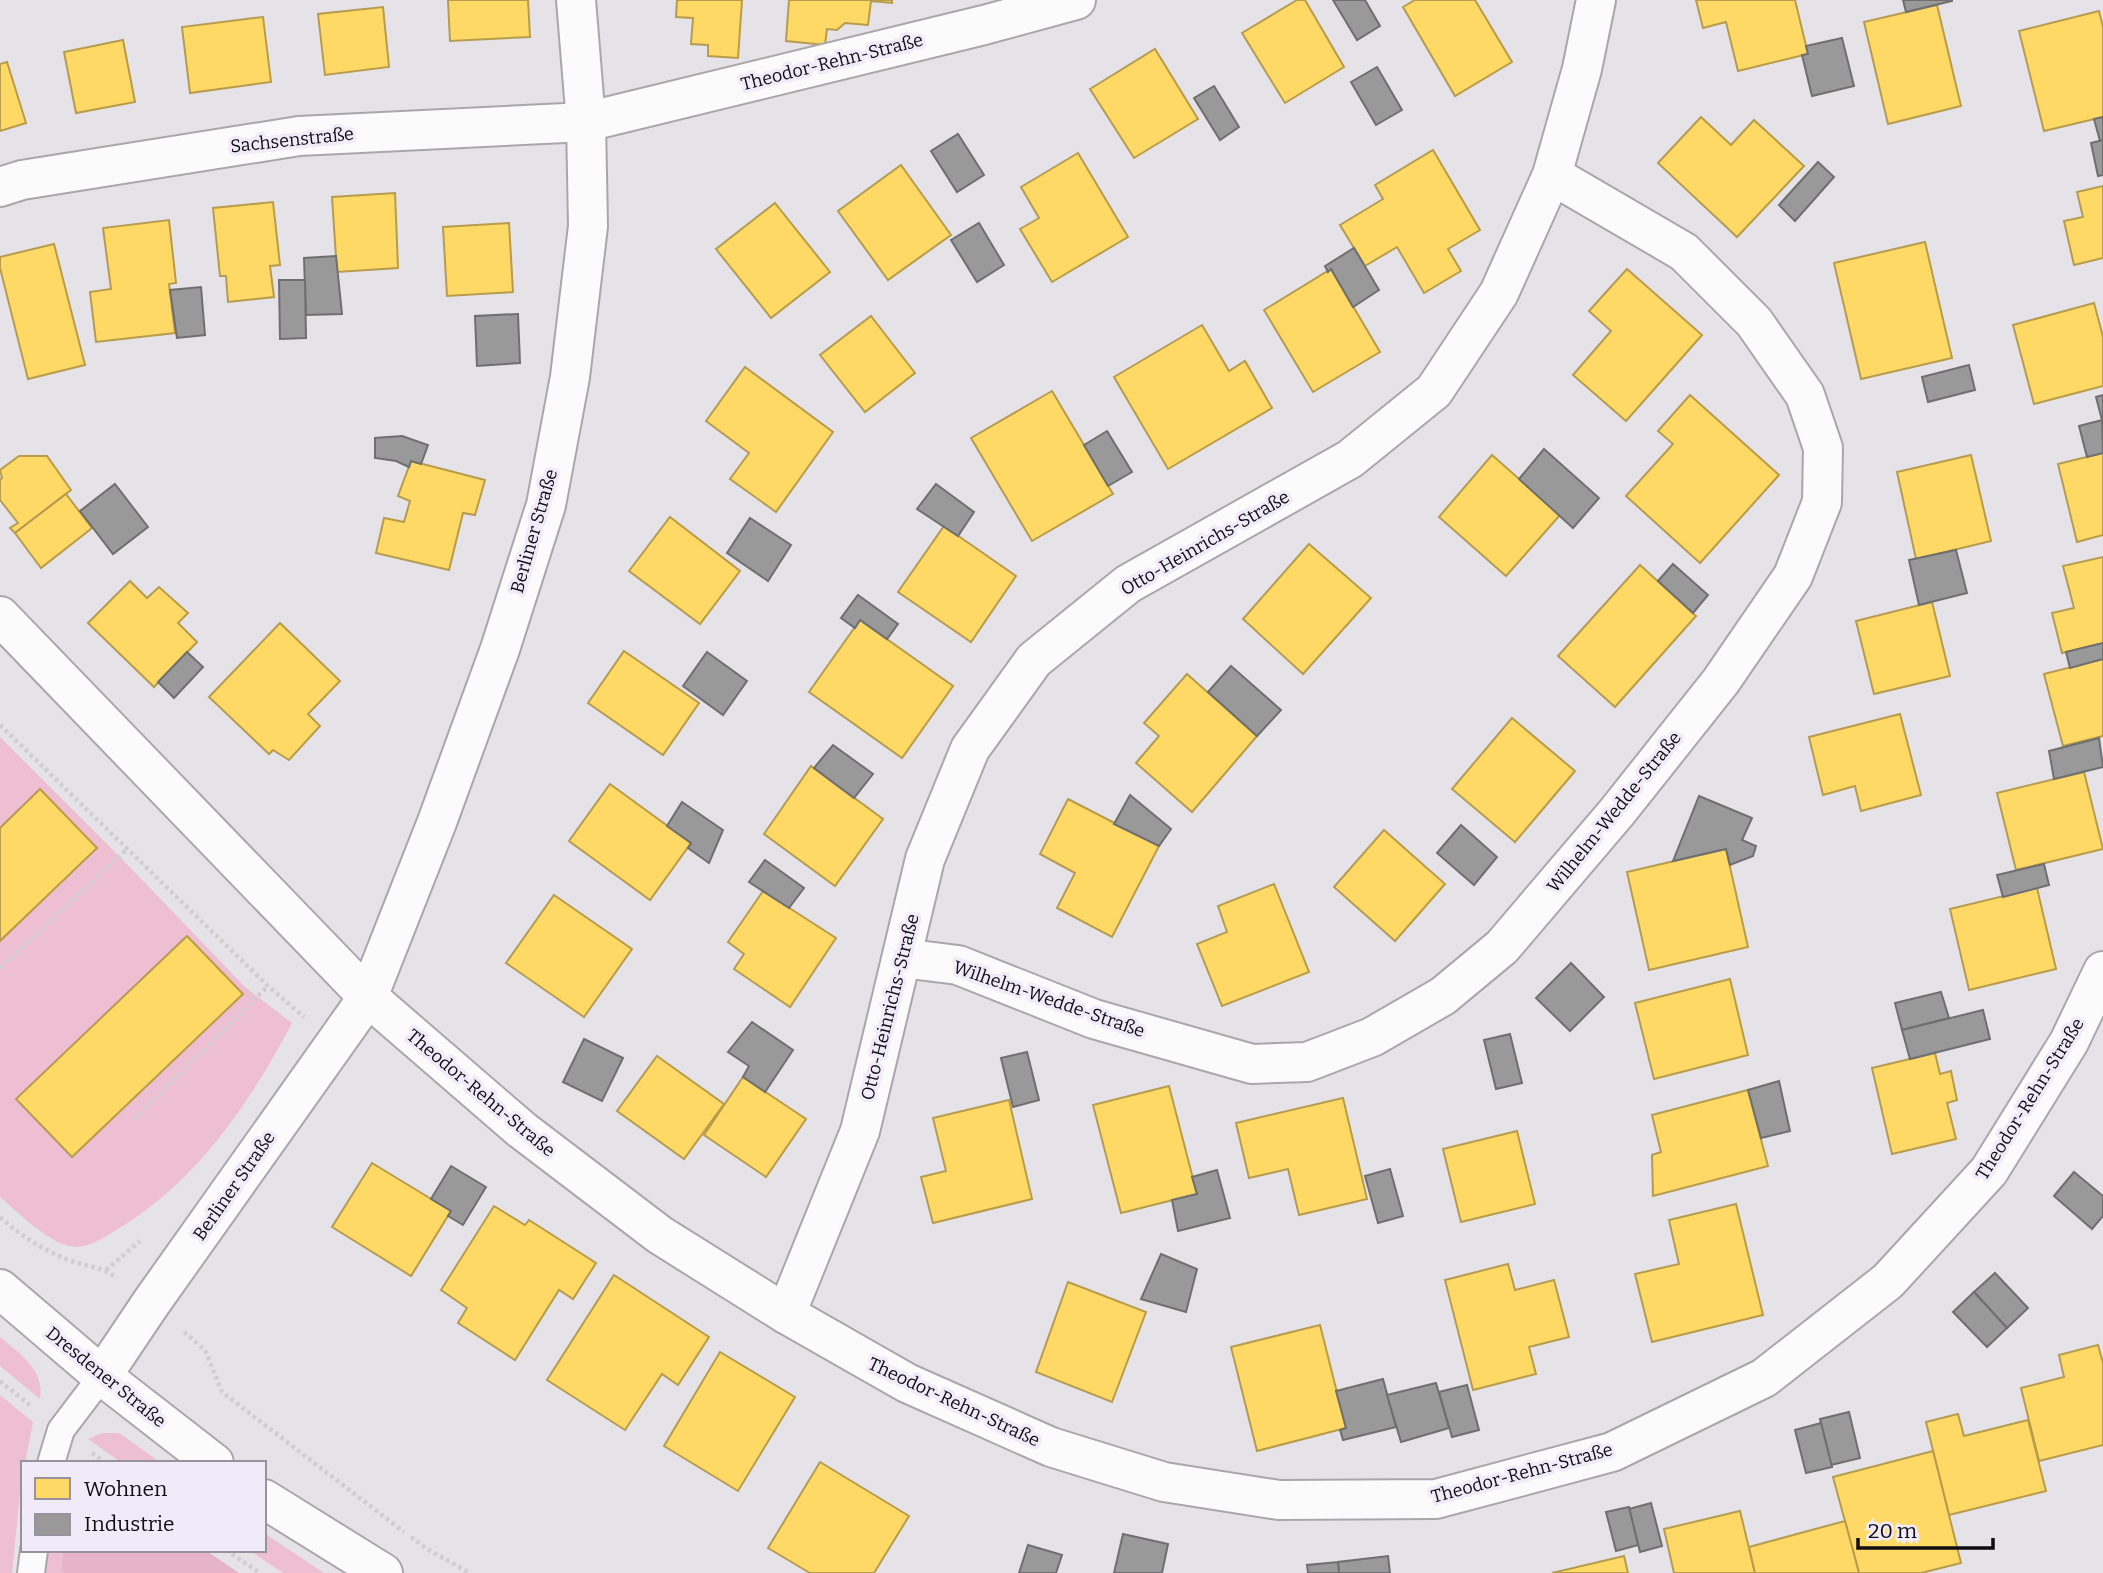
<svg xmlns="http://www.w3.org/2000/svg" width="2103" height="1573" viewBox="0 0 2103 1573" font-family="Bitter,serif">
  <rect width="100%" height="100%" fill="#e5e2e8"/>
  <g fill="#eebfd3">
    <path d="M0,737L124,861L245,987L292,1023C250,1103 197,1181 118,1229C104,1237 87,1250 69,1246C47,1241 17,1212 0,1197Z"/>
    <path d="M0,1337C20,1354 45,1370 40,1399L0,1366Z"/>
    <polygon points="0,1395 33,1422 25,1463 23,1463 12,1573 0,1573"/>
    <polygon points="103,1433 119,1433 161,1463 122,1463 88,1439"/>
    <polygon points="264,1533 324,1573 283,1573 249,1550 264,1550"/>
    <polygon points="44,1550 63,1550 61,1570 65,1573 42,1573"/>
  </g>
  <polygon fill="#e7b3c9" points="63,1550 205,1550 239,1573 65,1573 61,1570"/>
  <g fill="#ffd966" stroke="#b79c4d" stroke-width="2">
    <polygon points="448,0 528,0 530,37 450,41"/>
    <polygon points="677,0 742,0 738,58 708,56 708,45 691,44 693,18 676,17"/>
    <polygon points="789,0 892,0 892,3 871,1 868,25 845,23 837,30 827,29 825,45 786,41"/>
    <polygon points="1297,0 1305,0 1344,67 1285,103 1242,33"/>
    <polygon points="1415,0 1475,0 1512,62 1455,96 1403,7"/>
    <polygon points="1696,0 1795,0 1808,54 1738,71 1726,22 1703,28"/>
    <polygon points="1937,5 1961,106 1888,124 1864,22"/>
    <polygon points="383,7 389,67 325,75 318,14"/>
    <polygon points="2099,11 2103,27 2103,117 2044,131 2019,31"/>
    <polygon points="263,17 271,82 190,93 182,27"/>
    <polygon points="123,40 135,102 76,113 64,52"/>
    <polygon points="1155,49 1198,119 1134,158 1090,89"/>
    <polygon points="7,62 26,123 0,131 0,64"/>
    <polygon points="1701,117 1731,145 1754,120 1804,166 1737,237 1658,163"/>
    <polygon points="1433,150 1480,230 1448,249 1461,271 1424,293 1397,247 1365,266 1340,225 1383,199 1375,185"/>
    <polygon points="1078,153 1128,237 1052,282 1020,229 1039,218 1021,187"/>
    <polygon points="901,165 951,235 888,280 838,211"/>
    <polygon points="2103,186 2103,258 2074,265 2064,221 2083,217 2077,192"/>
    <polygon points="395,193 398,268 337,272 332,197"/>
    <polygon points="273,202 280,265 270,266 274,297 228,302 226,276 220,276 213,208"/>
    <polygon points="775,203 830,272 771,318 716,249"/>
    <polygon points="169,220 176,283 169,284 175,333 96,342 90,292 111,289 103,228"/>
    <polygon points="509,223 513,292 447,296 443,227"/>
    <polygon points="1925,242 1952,358 1861,379 1834,263"/>
    <polygon points="54,244 85,365 28,379 0,268 0,257"/>
    <polygon points="1331,269 1380,352 1313,392 1264,310"/>
    <polygon points="1627,269 1702,335 1626,421 1573,375 1611,331 1589,311"/>
    <polygon points="2094,303 2103,337 2103,386 2034,404 2013,325"/>
    <polygon points="871,316 915,373 865,412 820,355"/>
    <polygon points="1202,325 1229,371 1245,361 1272,408 1168,469 1114,377"/>
    <polygon points="745,367 833,432 776,512 730,479 749,453 706,421"/>
    <polygon points="1052,391 1113,494 1032,541 971,438"/>
    <polygon points="1690,395 1779,475 1700,563 1626,496 1673,444 1658,431"/>
    <polygon points="2103,453 2103,535 2077,542 2058,464"/>
    <polygon points="1492,455 1560,515 1506,576 1439,517"/>
    <polygon points="1971,455 1991,541 1916,559 1897,472"/>
    <polygon points="19,456 47,456 71,490 15,533 10,528 18,523 0,500 0,480 2,478 0,470"/>
    <polygon points="411,461 485,480 475,515 463,513 449,570 376,553 384,518 404,522 410,501 398,496"/>
    <polygon points="66,494 92,528 41,568 15,533"/>
    <polygon points="670,517 740,571 700,624 629,571"/>
    <polygon points="944,526 1016,576 971,642 898,592"/>
    <polygon points="1309,544 1371,598 1303,674 1243,619"/>
    <polygon points="2103,557 2103,643 2062,653 2052,613 2074,608 2063,566"/>
    <polygon points="1640,565 1696,616 1615,707 1558,656"/>
    <polygon points="130,581 147,598 159,587 188,613 178,623 197,642 154,687 88,623"/>
    <polygon points="1932,602 1950,676 1874,694 1856,621"/>
    <polygon points="860,620 953,686 902,758 809,692"/>
    <polygon points="280,623 340,681 308,714 320,726 289,760 273,750 269,754 209,697"/>
    <polygon points="624,651 699,703 663,755 588,703"/>
    <polygon points="2103,659 2103,736 2063,746 2044,674"/>
    <polygon points="1187,674 1257,736 1192,812 1136,763 1159,736 1144,723"/>
    <polygon points="1900,714 1921,795 1861,811 1855,786 1823,795 1809,737"/>
    <polygon points="1512,718 1575,771 1515,842 1452,789"/>
    <polygon points="811,766 883,819 835,886 764,834"/>
    <polygon points="2084,772 2103,849 2016,870 1997,793"/>
    <polygon points="610,784 691,843 650,900 569,841"/>
    <polygon points="40,789 97,848 0,941 0,828"/>
    <polygon points="1068,799 1159,846 1112,937 1057,908 1075,873 1040,854"/>
    <polygon points="1384,830 1445,884 1395,941 1334,887"/>
    <polygon points="1726,849 1748,947 1649,970 1627,872"/>
    <polygon points="1274,884 1309,972 1222,1006 1197,944 1227,932 1218,906"/>
    <polygon points="2037,888 2056,969 1969,990 1950,909"/>
    <polygon points="763,891 836,938 790,1007 734,969 744,954 728,942"/>
    <polygon points="554,895 632,949 584,1017 506,963"/>
    <polygon points="187,936 243,994 72,1157 16,1099"/>
    <polygon points="1730,979 1748,1055 1654,1079 1635,1003"/>
    <polygon points="1935,1053 1940,1074 1951,1071 1957,1100 1947,1103 1956,1139 1892,1154 1872,1068"/>
    <polygon points="657,1056 724,1104 684,1159 617,1111"/>
    <polygon points="743,1077 806,1119 766,1177 704,1135"/>
    <polygon points="1169,1086 1197,1194 1121,1213 1093,1105"/>
    <polygon points="1748,1090 1768,1166 1653,1196 1652,1155 1661,1152 1652,1115"/>
    <polygon points="1343,1098 1367,1199 1299,1215 1288,1169 1249,1178 1236,1123"/>
    <polygon points="1009,1100 1032,1199 933,1223 921,1177 946,1171 933,1118"/>
    <polygon points="1517,1131 1535,1204 1461,1222 1443,1149"/>
    <polygon points="372,1163 451,1211 411,1276 332,1227"/>
    <polygon points="1736,1204 1763,1315 1652,1342 1635,1274 1679,1264 1669,1220"/>
    <polygon points="494,1206 525,1225 529,1220 596,1263 573,1299 559,1290 515,1360 458,1323 467,1308 441,1290"/>
    <polygon points="1508,1264 1515,1290 1554,1280 1569,1337 1529,1347 1536,1374 1473,1390 1445,1280"/>
    <polygon points="614,1275 709,1337 678,1385 662,1374 625,1430 547,1380"/>
    <polygon points="1068,1282 1146,1312 1112,1402 1036,1372"/>
    <polygon points="1320,1325 1346,1428 1257,1451 1231,1347"/>
    <polygon points="2098,1345 2103,1363 2103,1445 2039,1461 2021,1388 2064,1377 2059,1355"/>
    <polygon points="720,1352 795,1397 738,1491 664,1446"/>
    <polygon points="1958,1414 1964,1436 2028,1420 2046,1491 1949,1515 1926,1422"/>
    <polygon points="1933,1451 1961,1563 1921,1573 1859,1573 1833,1477"/>
    <polygon points="820,1462 909,1516 874,1573 810,1573 768,1548"/>
    <polygon points="1740,1511 1755,1573 1674,1573 1664,1529"/>
    <polygon points="1845,1521 1859,1573 1755,1573 1749,1547"/>
    <polygon points="1624,1556 1628,1573 1552,1573"/>
  </g>
  <g fill="#999" stroke="#706f70" stroke-width="2">
    <polygon points="1333,0 1365,0 1380,26 1357,40"/>
    <polygon points="1903,0 1952,0 1952,1 1906,12"/>
    <polygon points="1842,38 1854,86 1812,96 1802,55 1808,54 1806,46"/>
    <polygon points="1377,67 1402,110 1376,125 1351,82"/>
    <polygon points="1214,86 1239,127 1220,140 1194,98"/>
    <polygon points="2103,117 2103,140 2100,141 2094,119"/>
    <polygon points="958,134 984,175 957,192 931,151"/>
    <polygon points="2103,140 2103,175 2098,176 2091,143"/>
    <polygon points="1818,162 1834,177 1795,221 1779,205"/>
    <polygon points="979,223 1004,265 977,282 951,240"/>
    <polygon points="1354,248 1379,290 1353,307 1331,269 1328,272 1325,266"/>
    <polygon points="336,256 342,314 306,315 304,258"/>
    <polygon points="279,280 305,280 306,338 280,339"/>
    <polygon points="201,287 205,335 177,338 170,290"/>
    <polygon points="518,314 520,363 477,366 475,316"/>
    <polygon points="1969,365 1975,390 1928,402 1922,377"/>
    <polygon points="2103,395 2103,420 2102,420 2096,397"/>
    <polygon points="2102,420 2103,453 2087,457 2079,426"/>
    <polygon points="1107,431 1132,472 1108,486 1084,445"/>
    <polygon points="402,436 428,445 421,464 411,461 409,467 396,461 375,458 375,438"/>
    <polygon points="1544,449 1599,498 1573,528 1519,479"/>
    <polygon points="115,484 148,527 113,554 80,511"/>
    <polygon points="936,484 974,512 958,536 917,509"/>
    <polygon points="750,518 791,545 768,581 727,553"/>
    <polygon points="1956,550 1967,593 1919,605 1909,560"/>
    <polygon points="1673,564 1708,595 1693,613 1658,581"/>
    <polygon points="858,595 898,624 887,639 860,620 855,628 841,618"/>
    <polygon points="2103,643 2103,659 2070,668 2066,652"/>
    <polygon points="187,652 203,667 174,698 158,682"/>
    <polygon points="707,652 747,681 723,715 683,686"/>
    <polygon points="1231,666 1281,710 1257,736 1208,692"/>
    <polygon points="2099,738 2103,767 2054,779 2049,751"/>
    <polygon points="833,745 873,774 854,798 814,768"/>
    <polygon points="1130,795 1171,829 1159,846 1114,824"/>
    <polygon points="1699,796 1752,818 1742,840 1756,846 1753,856 1730,865 1726,849 1673,861"/>
    <polygon points="682,802 723,830 709,863 688,848 691,843 667,826"/>
    <polygon points="1461,825 1497,857 1474,885 1437,853"/>
    <polygon points="765,860 804,888 789,908 749,882"/>
    <polygon points="2044,864 2049,885 2003,897 1997,875"/>
    <polygon points="1571,963 1604,997 1570,1031 1536,998"/>
    <polygon points="1941,992 1949,1018 1902,1030 1895,1003"/>
    <polygon points="1983,1010 1990,1039 1910,1059 1902,1030"/>
    <polygon points="752,1022 793,1050 765,1092 743,1077 749,1066 728,1052"/>
    <polygon points="1510,1034 1522,1083 1496,1089 1484,1040"/>
    <polygon points="584,1039 623,1058 602,1101 563,1082"/>
    <polygon points="1027,1052 1039,1100 1013,1107 1001,1058"/>
    <polygon points="1779,1081 1790,1131 1761,1138 1748,1090"/>
    <polygon points="451,1166 486,1187 463,1225 448,1216 451,1211 431,1199"/>
    <polygon points="1390,1169 1403,1216 1378,1223 1365,1176"/>
    <polygon points="1217,1170 1230,1218 1178,1231 1172,1200 1197,1194 1192,1177"/>
    <polygon points="2074,1172 2103,1196 2103,1216 2092,1229 2054,1196"/>
    <polygon points="1161,1254 1197,1269 1186,1312 1141,1299"/>
    <polygon points="1995,1273 2028,1308 2007,1328 1974,1292"/>
    <polygon points="1974,1292 2007,1328 1987,1347 1953,1312"/>
    <polygon points="1383,1379 1396,1427 1343,1440 1340,1430 1346,1428 1336,1391"/>
    <polygon points="1436,1383 1449,1428 1401,1442 1387,1395"/>
    <polygon points="1467,1385 1479,1430 1452,1437 1439,1392"/>
    <polygon points="1849,1412 1860,1458 1831,1465 1820,1419"/>
    <polygon points="1821,1423 1832,1467 1806,1473 1795,1430"/>
    <polygon points="1651,1503 1662,1546 1640,1552 1629,1509"/>
    <polygon points="1629,1507 1638,1545 1616,1551 1606,1512"/>
    <polygon points="1123,1534 1168,1544 1162,1573 1114,1573"/>
    <polygon points="1028,1545 1062,1555 1056,1573 1019,1573"/>
    <polygon points="1388,1556 1390,1573 1339,1573 1338,1562"/>
    <polygon points="1338,1562 1339,1573 1308,1573 1307,1565"/>
  </g>
  <g fill="none" stroke-linecap="round" stroke-linejoin="round">
    <g stroke="#a9a7ac" stroke-width="30">
      <g id="lane">
        <polyline points="51,1463 61,1430 102,1376"/>
        <polyline points="31,1573 34,1550"/>
      </g>
    </g>
    <g stroke="#a9a7ac" stroke-width="42">
      <g id="street">
        <polyline points="0,187 22,180 299,136 586,122 984,25 1076,0"/>
        <polyline points="0,616 368,997 522,1130 660,1235 786,1314 907,1383 1051,1447 1164,1482 1279,1500 1436,1499 1612,1452 1764,1378 1888,1281 1989,1171 2069,1042 2103,971"/>
        <polyline points="902,958 958,965 1094,1019 1252,1064 1307,1062 1372,1037 1443,996 1502,947 1617,812 1721,681 1793,576 1822,502 1823,448 1805,395 1754,322 1684,252 1552,175"/>
        <polyline points="0,1289 102,1376 214,1463"/>
        <polyline points="786,1314 860,1131 925,859 970,749 1034,660 1128,584 1350,459 1434,391 1499,293 1552,175 1582,69 1596,0"/>
        <polyline points="102,1376 151,1303 368,997 437,822 500,649 546,505 570,377 588,226 586,122 576,0"/>
        <polyline points="264,1499 383,1573"/>
      </g>
    </g>
    <g stroke="#cfced0" stroke-width="4.5" stroke-dasharray="3.5 3.5" stroke-linecap="butt">
      <polyline points="0,725 268,986 304,1017"/>
      <polyline points="0,968 126,850"/>
      <polyline points="134,1119 268,986"/>
      <path d="M0,1217C20,1235 40,1248 66,1259C83,1266 101,1266 117,1278"/>
      <polyline points="106,1270 140,1241"/>
      <polyline points="184,1332 205,1350 222,1392 404,1532"/>
      <polyline points="0,1381 32,1407"/>
      <polyline points="92,1453 105,1463"/>
      <polyline points="411,1537 427,1549 470,1573"/>
      <polyline points="226,1550 260,1573"/>
    </g>
    <use href="#lane" stroke="#fbfbfc" stroke-width="26"/>
    <use href="#street" stroke="#fbfbfc" stroke-width="38"/>
  </g>
  <g text-anchor="middle" dominant-baseline="central" stroke-width="7" stroke-linejoin="round" paint-order="stroke">
    <g font-size="18" fill="#0f0d12" stroke="#f1ebf9">
      <text transform="translate(832 62) rotate(-14)">Theodor-Rehn-Straße</text>
      <text transform="translate(292 140) rotate(-6)">Sachsenstraße</text>
      <text transform="translate(534 531) rotate(-74)">Berliner Straße</text>
      <text transform="translate(1205 543) rotate(-30)">Otto-Heinrichs-Straße</text>
      <text transform="translate(1614 812) rotate(-51)">Wilhelm-Wedde-Straße</text>
      <text transform="translate(1049 999) rotate(19)">Wilhelm-Wedde-Straße</text>
      <text transform="translate(890 1007) rotate(-76)">Otto-Heinrichs-Straße</text>
      <text transform="translate(481 1093) rotate(40)">Theodor-Rehn-Straße</text>
      <text transform="translate(2030 1099) rotate(-58)">Theodor-Rehn-Straße</text>
      <text transform="translate(234 1186) rotate(-55)">Berliner Straße</text>
      <text transform="translate(106 1377) rotate(39)">Dresdener Straße</text>
      <text transform="translate(954 1402) rotate(25)">Theodor-Rehn-Straße</text>
      <text transform="translate(1522 1473) rotate(-15)">Theodor-Rehn-Straße</text>
    </g>
  </g>
  <rect x="21" y="1461" width="245" height="91" fill="#f1ebf9" stroke="#97929d" stroke-width="2"/>
  <rect x="35" y="1478" width="35" height="21" fill="#ffd966" stroke="#97929d" stroke-width="2"/>
  <text x="84" y="1496" font-size="21" fill="#0f0d12">Wohnen</text>
  <rect x="35" y="1514" width="35" height="21" fill="#999999" stroke="#97929d" stroke-width="2"/>
  <text x="84" y="1531" font-size="21" fill="#0f0d12">Industrie</text>
  <path d="M1858 1538v10h135v-10" fill="none" stroke="#0f0d12" stroke-width="3.5"/>
  <text x="1868" y="1538" font-size="21" fill="#0f0d12" stroke="#f1ebf9" stroke-width="5" paint-order="stroke">20 m</text>
</svg>
